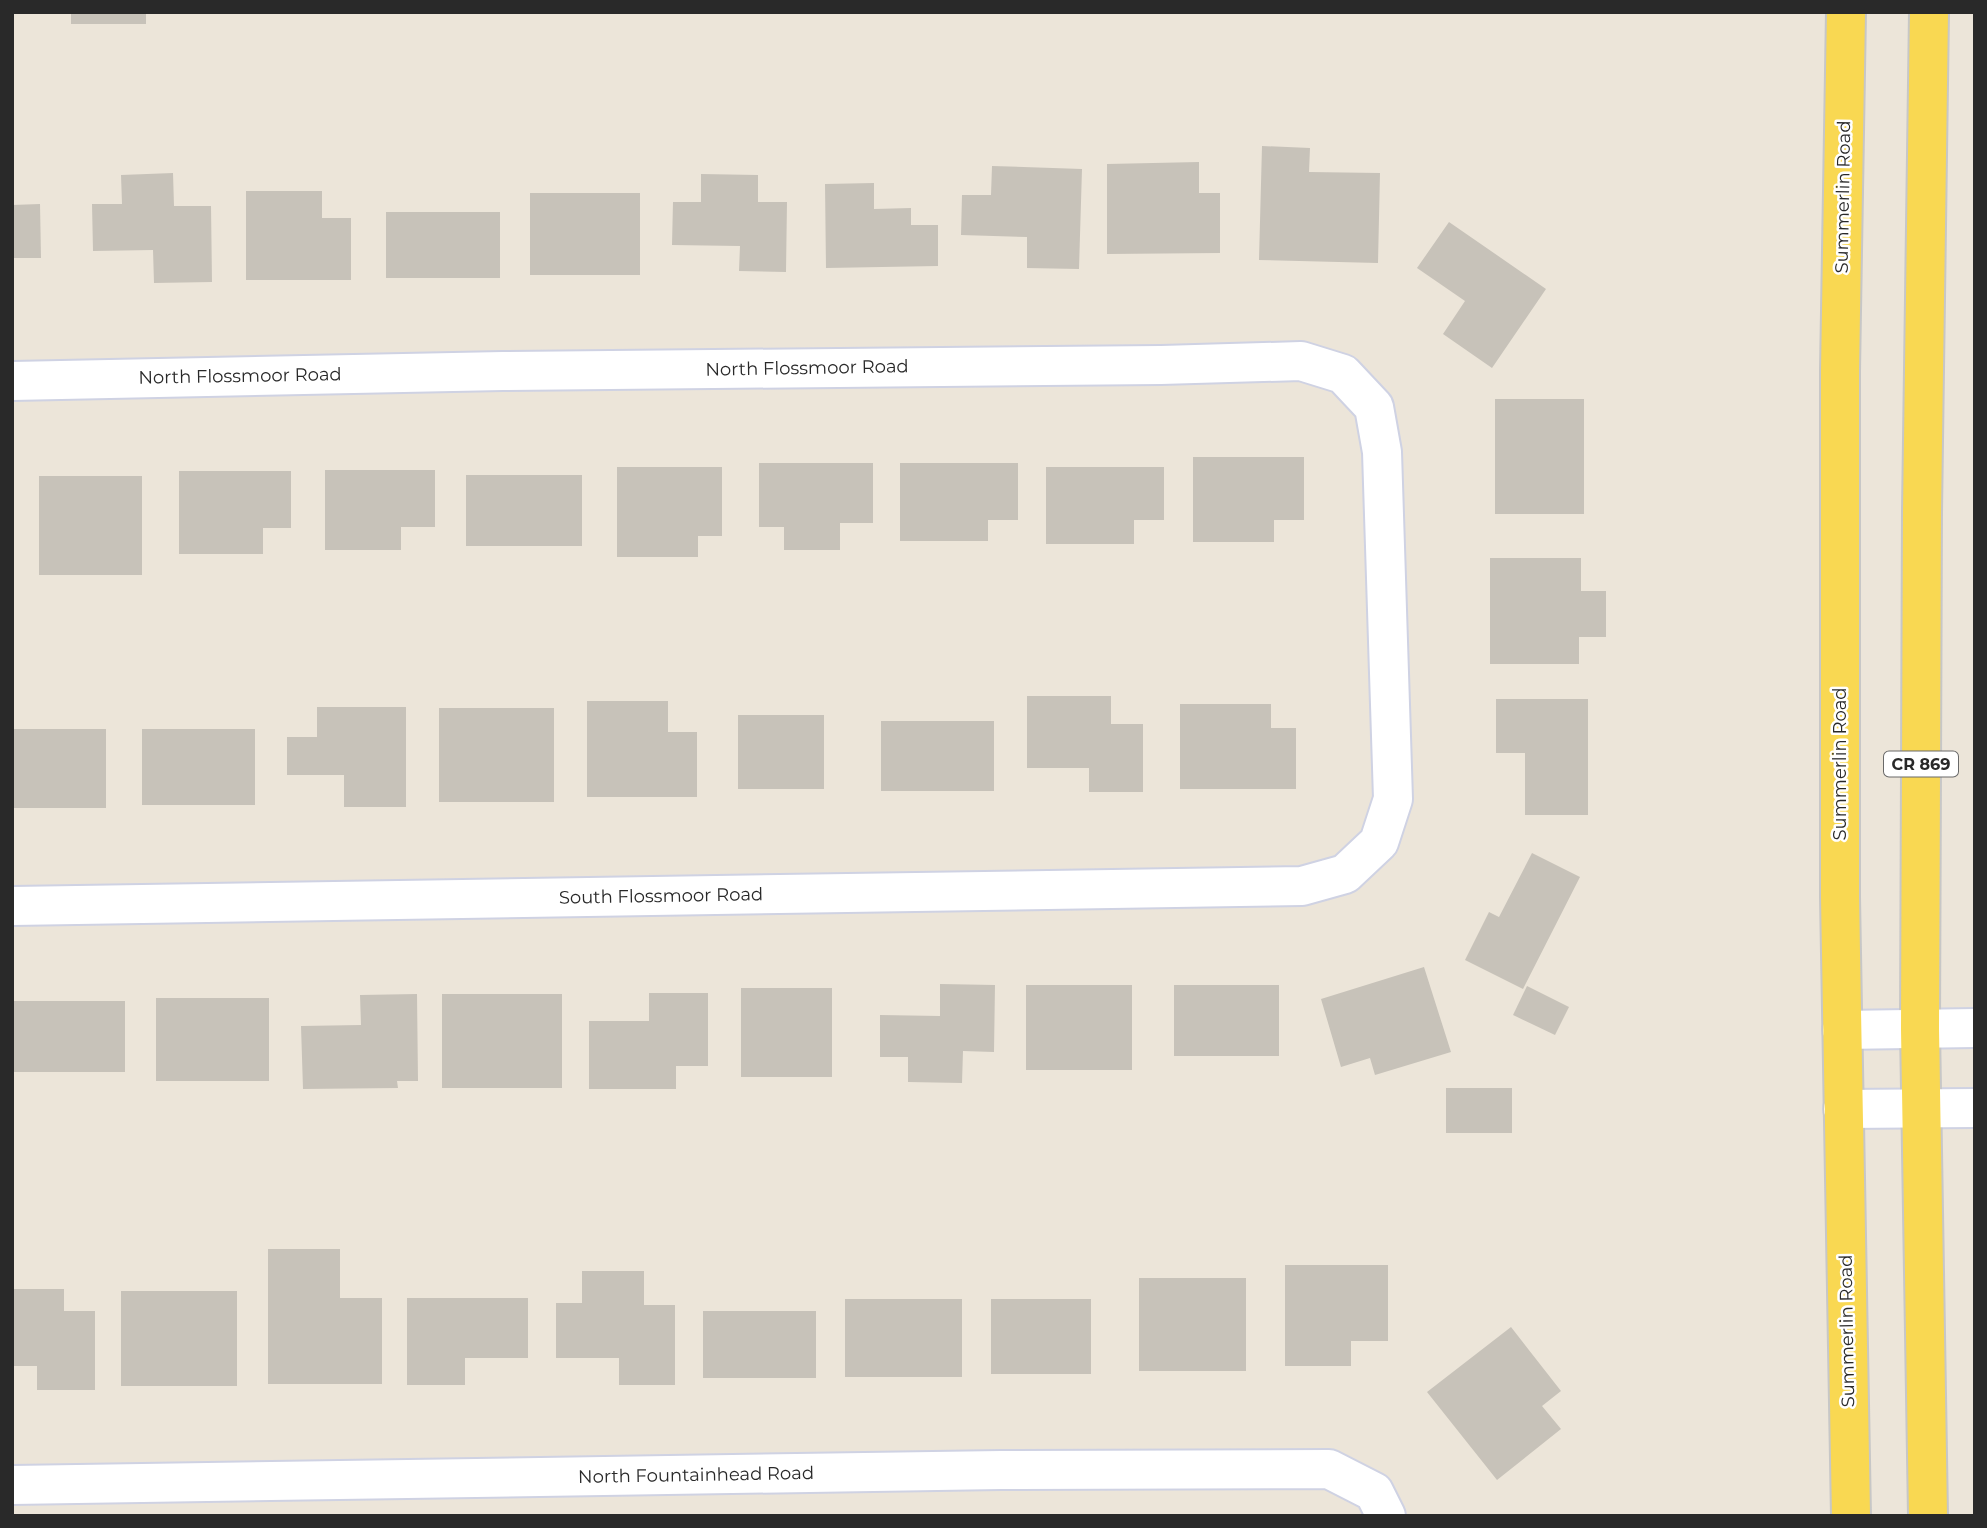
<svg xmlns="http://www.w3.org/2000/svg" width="1987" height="1528" viewBox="0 0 1987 1528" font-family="Montserrat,sans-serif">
  <rect width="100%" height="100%" fill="#ece5d9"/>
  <g fill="#c7c2b9">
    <rect x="71" y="12" width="75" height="12"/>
    <polygon points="1262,146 1310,148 1309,172 1380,173 1378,263 1259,260"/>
    <polygon points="1199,162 1199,193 1220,193 1220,253 1107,254 1107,164"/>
    <polygon points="992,166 1082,169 1079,269 1027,268 1027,237 961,235 962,195 991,195"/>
    <polygon points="173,173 174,206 211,206 212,282 154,283 153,250 93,251 92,204 122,204 121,175"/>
    <polygon points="701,174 758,175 758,202 787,202 786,272 739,271 740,246 672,245 673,202 701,202"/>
    <polygon points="874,183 874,209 911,208 911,225 938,225 938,266 826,268 825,184"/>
    <polygon points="246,191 322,191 322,218 351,218 351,280 246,280"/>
    <rect x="530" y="193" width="110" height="82"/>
    <polygon points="40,204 41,258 12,258 12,205"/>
    <rect x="386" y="212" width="114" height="66"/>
    <polygon points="1449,222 1546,289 1492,368 1443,334 1465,301 1417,268"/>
    <rect x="1495" y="399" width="89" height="115"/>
    <polygon points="1193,457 1304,457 1304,520 1274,520 1274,542 1193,542"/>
    <polygon points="759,463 873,463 873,523 840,523 840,550 784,550 784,527 759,527"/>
    <polygon points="900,463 1018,463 1018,520 988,520 988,541 900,541"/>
    <polygon points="617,467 722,467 722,536 698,536 698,557 617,557"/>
    <polygon points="1046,467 1164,467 1164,520 1134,520 1134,544 1046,544"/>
    <polygon points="325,470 435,470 435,527 401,527 401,550 325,550"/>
    <polygon points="179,471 291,471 291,528 263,528 263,554 179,554"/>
    <rect x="466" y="475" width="116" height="71"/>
    <rect x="39" y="476" width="103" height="99"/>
    <polygon points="1490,558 1581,558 1581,591 1606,591 1606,637 1579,637 1579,664 1490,664"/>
    <polygon points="1027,696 1111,696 1111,724 1143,724 1143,792 1089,792 1089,768 1027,768"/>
    <polygon points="1496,699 1588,699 1588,815 1525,815 1525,753 1496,753"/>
    <polygon points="587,701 668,701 668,732 697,732 697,797 587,797"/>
    <polygon points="1180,704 1271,704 1271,728 1296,728 1296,789 1180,789"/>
    <polygon points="317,707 406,707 406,807 344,807 344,775 287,775 287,737 317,737"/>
    <rect x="439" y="708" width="115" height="94"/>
    <rect x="738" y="715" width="86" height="74"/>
    <rect x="881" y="721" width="113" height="70"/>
    <rect x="12" y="729" width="94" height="79"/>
    <rect x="142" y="729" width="113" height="76"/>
    <polygon points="1532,853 1580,877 1523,989 1465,960 1489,912 1499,917"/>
    <polygon points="1424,967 1451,1052 1375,1075 1370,1058 1341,1067 1321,999"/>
    <polygon points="940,984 995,985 994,1052 963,1051 962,1083 908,1082 908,1057 880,1057 880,1015 940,1016"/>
    <rect x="1026" y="985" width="106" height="85"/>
    <rect x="1174" y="985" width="105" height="71"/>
    <polygon points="1527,986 1569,1007 1555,1035 1513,1015"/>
    <rect x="741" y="988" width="91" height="89"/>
    <polygon points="649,993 708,993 708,1066 676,1066 676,1089 589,1089 589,1021 649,1021"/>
    <polygon points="417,994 418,1081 397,1081 398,1088 303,1089 301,1026 361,1025 360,995"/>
    <rect x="442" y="994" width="120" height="94"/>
    <rect x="156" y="998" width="113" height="83"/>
    <rect x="12" y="1001" width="113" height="71"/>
    <rect x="1446" y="1088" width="66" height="45"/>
    <polygon points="268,1249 340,1249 340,1298 382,1298 382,1384 268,1384"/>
    <polygon points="1285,1265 1388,1265 1388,1341 1351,1341 1351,1366 1285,1366"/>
    <polygon points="582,1271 644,1271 644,1305 675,1305 675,1385 619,1385 619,1358 556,1358 556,1303 582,1303"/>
    <rect x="1139" y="1278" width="107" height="93"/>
    <polygon points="12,1289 64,1289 64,1311 95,1311 95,1390 37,1390 37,1366 12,1366"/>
    <rect x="121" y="1291" width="116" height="95"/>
    <polygon points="407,1298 528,1298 528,1358 465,1358 465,1385 407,1385"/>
    <rect x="845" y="1299" width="117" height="78"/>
    <rect x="991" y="1299" width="100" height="75"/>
    <rect x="703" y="1311" width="113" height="67"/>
    <polygon points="1511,1327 1561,1391 1542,1406 1561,1429 1497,1480 1427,1392"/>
  </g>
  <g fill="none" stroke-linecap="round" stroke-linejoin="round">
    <g stroke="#cfd2e3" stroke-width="42">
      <g id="minor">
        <polyline points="12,381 503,371 1161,365 1301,361 1343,374 1374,407 1382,452 1393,799 1379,842 1345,874 1302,886 12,906"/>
        <polyline points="1842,1030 1975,1028"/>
        <polyline points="1843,1109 1975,1108"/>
        <polyline points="12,1485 1001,1470 1329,1469 1374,1492 1386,1516"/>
      </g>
    </g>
    <g stroke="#c7c7c7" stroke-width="42">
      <g id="primary">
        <polyline points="1846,12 1840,371 1840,897 1851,1516"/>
        <polyline points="1928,1516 1920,1029 1922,512 1929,12"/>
      </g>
    </g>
    <use href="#minor" stroke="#fff" stroke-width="38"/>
    <use href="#primary" stroke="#f9d852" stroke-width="38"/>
  </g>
  <g text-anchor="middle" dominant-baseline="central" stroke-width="5" stroke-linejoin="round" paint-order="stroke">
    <rect fill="#fff" stroke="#696969" stroke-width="2" x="1884" y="751.5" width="74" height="25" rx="5"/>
    <g font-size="16" font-weight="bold" fill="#292929">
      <text x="1921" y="764">CR 869</text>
    </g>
    <g font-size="18" fill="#292929" stroke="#fff">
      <text transform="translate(1843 197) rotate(-89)">Summerlin Road</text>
      <text transform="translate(807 368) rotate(-1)">North Flossmoor Road</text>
      <text transform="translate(240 376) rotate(-1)">North Flossmoor Road</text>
      <text transform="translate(1840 764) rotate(-90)">Summerlin Road</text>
      <text transform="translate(661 896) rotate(-1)">South Flossmoor Road</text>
      <text transform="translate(1847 1331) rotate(-91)">Summerlin Road</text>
      <text transform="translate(696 1475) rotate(-1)">North Fountainhead Road</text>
    </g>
  </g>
  <rect width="1987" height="1528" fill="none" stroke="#292929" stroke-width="28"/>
</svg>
